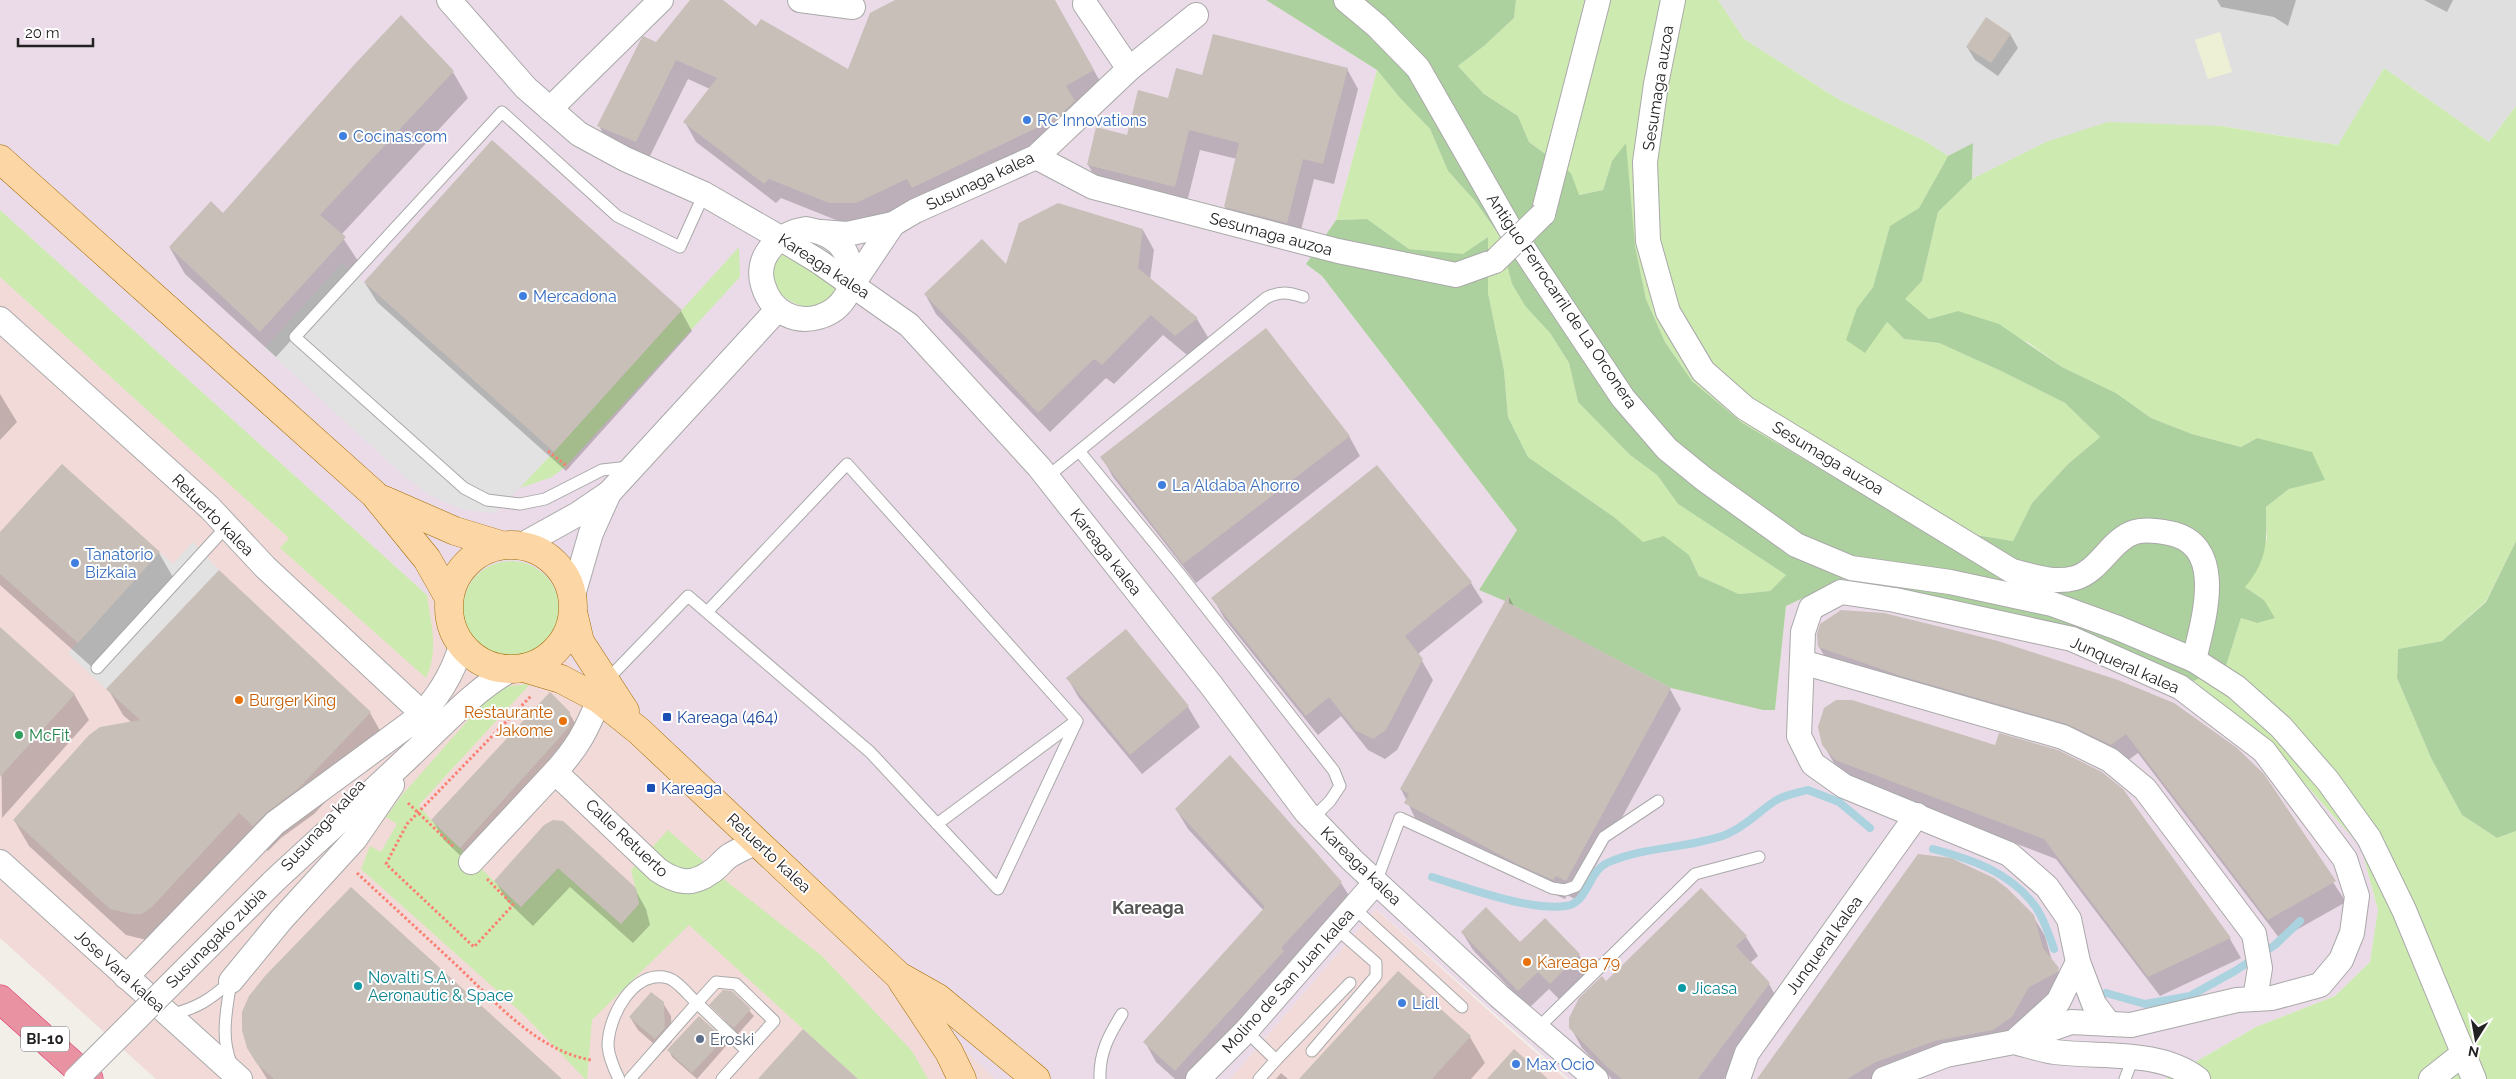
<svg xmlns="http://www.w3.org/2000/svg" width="2516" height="1079" viewBox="0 0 2516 1079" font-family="Raleway,sans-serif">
  <rect width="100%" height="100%" fill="#f2efe9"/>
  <polygon fill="#e0dfdf" points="1718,0 2516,0 2516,106 2489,142 2384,68 2339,145 2221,126 2046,142 1972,179 1973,143 1948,156 1925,141 1838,99 1744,39"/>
  <g fill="#f2dad9">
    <polygon points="0,210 427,595 514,607 995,1079 156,1079 0,938"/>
    <polygon points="1376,909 1510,1030 1566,1079 1230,1079"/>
  </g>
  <polygon fill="#ebdbe8" points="0,0 1266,0 1377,70 1336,220 1306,264 1322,276 1517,530 1479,590 1775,710 1786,606 1844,579 2074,628 2194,681 2274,749 2361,847 2378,910 2370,962 2335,996 2256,1027 2166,1079 1569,1079 1376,909 1230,1079 995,1079 514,607 427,595 0,210"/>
  <polygon fill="#eef0d5" points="2220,32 2232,72 2208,79 2195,40"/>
  <g fill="#cdebb0">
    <polygon points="1516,0 1718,0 1744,39 1838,99 1925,141 1948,156 1919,208 1890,227 1873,287 1857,308 1887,322 1904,339 1939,343 2001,371 2065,403 2100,437 2068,464 2032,503 2013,541 1914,525 1741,422 1692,381 1665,342 1646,299 1635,246 1612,161 1603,190 1578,195 1571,173 1529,142 1518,116 1484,94 1458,66 1484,46 1514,18"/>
    <polygon points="2384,68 2489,142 2516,106 2516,541 2486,601 2442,641 2398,649 2397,678 2431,758 2462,815 2497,838 2516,831 2516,1079 2166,1079 2256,1027 2335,996 2370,962 2378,910 2361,847 2274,749 2194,681 2226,666 2241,618 2257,623 2264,600 2245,587 2267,539 2266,507 2289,489 2324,479 2277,445 2257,438 2241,447 2192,434 2151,418 2116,393 2062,367 2029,343 1958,311 1929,319 1904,299 1922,281 1938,212 1972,179 2046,142 2108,122 2221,126 2338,145"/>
    <polygon points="1377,70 1400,98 1430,129 1448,171 1475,201 1499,235 1512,284 1525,306 1550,333 1569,363 1578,402 1630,455 1657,475 1678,504 1786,575 1770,591 1739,594 1699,576 1689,555 1643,543 1614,517 1528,457 1508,417 1504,370 1488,293 1488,237 1463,255 1409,249 1367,219 1336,220"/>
    <path d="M0,210L427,595C431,625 439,650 426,678L280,548L289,538L0,277Z"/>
    <polygon points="739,247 740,277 565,467 552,477 520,488"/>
    <path d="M786,252L840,284C836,290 831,299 826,303C802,317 762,291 775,263C777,259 783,255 786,252Z"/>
    <circle cx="511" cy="609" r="48"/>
    <polygon points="530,684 419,805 431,820 521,907 558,868 621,924 639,904 631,870 668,830 726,881 822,956 912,1051 928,1079 858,1079 689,925 592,1020 587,1079 585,1079 523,1014 361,869 370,846 381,852 397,824 386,817 402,795 493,692 510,686"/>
  </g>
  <g fill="#add19e">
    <path d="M1266,0H1516L1514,18L1484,46L1458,66L1484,94L1518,116L1529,142L1571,173L1579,195L1603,190L1612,161L1626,143L1635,246L1646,299L1665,342L1692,381L1741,422L1914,525L2013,541L2032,503L2068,464L2100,437L2065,403L2001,371L1939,343L1904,339L1887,322L1865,353L1846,340L1857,308L1873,287L1890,226L1919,208L1948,156L1973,143L1972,179L1938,212L1922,281L1905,299L1929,319L1958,311L1999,324L2062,367L2116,393L2151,418L2192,434L2241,447L2257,438L2312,452L2325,480L2289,489L2266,507C2267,541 2268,560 2245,587L2264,600L2275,618L2257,623L2241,618L2226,666L2194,681L2074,628L1844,579L1786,606L1775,710H1763L1671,688L1505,601L1479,590L1517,530L1322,276L1306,264L1336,220L1367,219L1409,249L1463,254L1488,237V293L1504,370L1508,417L1528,457L1614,517L1643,542L1664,536L1689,555L1699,576L1739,594L1770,591L1786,575L1678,504L1657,475L1630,455L1578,402L1569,363L1550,333L1525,306L1512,284L1499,235L1475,201L1448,171L1430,129L1400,98L1377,70Z"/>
    <polygon points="2516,541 2516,831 2497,838 2462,815 2431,758 2397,678 2398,649 2442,641 2486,602"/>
  </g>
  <g fill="#e2e2e2">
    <polygon points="342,263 554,452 495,513 463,510 431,496 406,478 265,348"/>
    <polygon points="193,542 219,570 106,689 68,653 160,552 173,564"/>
  </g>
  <g fill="#0003">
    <polygon points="691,0 721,0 756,28 849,71 898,0 1054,0 1105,90 1085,122 868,223 841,222 781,198 776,203 696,142 685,122 710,89 688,79 647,162 610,146 599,126 656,44"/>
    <polygon points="2217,0 2296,0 2288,26 2274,17 2221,7"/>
    <polygon points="2424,0 2453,0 2447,12"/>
    <polygon points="2010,34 2018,48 1998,76 1975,60 1967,47"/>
    <polygon points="1347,69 1358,89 1334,184 1314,179 1298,242 1236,227 1225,207 1237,159 1200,150 1186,206 1100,185 1088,165 1128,136 1169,99 1203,77"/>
    <polygon points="453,72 468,98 341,235 360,264 276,357 185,274 170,248"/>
    <polygon points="1143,230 1154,250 1150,280 1197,319 1209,339 1187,355 1163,335 1114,384 1106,378 1050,432 936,314 925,294 1007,267"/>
    <polygon points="365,283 681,311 692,331 566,471 377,302"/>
    <polygon points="0,394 17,422 0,440"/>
    <polygon points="1349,436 1360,456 1196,583 1113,477 1102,457"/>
    <polygon points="62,466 159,553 174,579 93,668 0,585 0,534"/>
    <polygon points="1471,583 1483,602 1418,654 1433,680 1397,750 1385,759 1368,750 1341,716 1318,735 1224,618 1213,598"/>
    <polygon points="1509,597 1515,608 1670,689 1681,709 1577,900 1567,895 1565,899 1529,883 1417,822 1401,789"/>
    <polygon points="0,629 74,694 89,720 2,818"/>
    <polygon points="1125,631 1188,707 1200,727 1142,774 1079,698 1068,679"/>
    <polygon points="1819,647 2118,681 2263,775 2346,902 2280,939 2138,753 2123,764 1831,667"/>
    <polygon points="108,689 370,713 385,739 314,814 281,838 268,851 254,838 147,940 126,935 29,846 14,820 132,723 123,715"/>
    <polygon points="569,713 581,733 472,867 444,840 433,821"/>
    <polygon points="1823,744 2123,790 2230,939 2241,958 2160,996 2056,859 1848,779 1835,765"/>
    <polygon points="1176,809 1341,883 1353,902 1197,1079 1175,1079 1156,1062 1145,1042 1264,911 1188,829"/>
    <polygon points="545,826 635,889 646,909 650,925 633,943 570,887 533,926 507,901 496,882"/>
    <polygon points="2033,916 2045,936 2052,961 2070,989 2023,1037 1894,1079 1766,1079"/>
    <polygon points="1545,920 1579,955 1590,973 1561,1001 1549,989 1529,1008 1473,950 1462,932 1520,943"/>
    <polygon points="1746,937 1758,956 1750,963 1769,984 1780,1004 1724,1079 1612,1079 1582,1048 1571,1028 1606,983"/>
    <polygon points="1399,972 1470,1037 1485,1063 1471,1079 1301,1079"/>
    <polygon points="732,992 754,1016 738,1034 711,1005"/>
    <polygon points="663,1003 671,1016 672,1042 663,1052 638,1030 630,1017"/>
    <polygon points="723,1040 726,1046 697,1079 672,1057 669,1050"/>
    <polygon points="248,1048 560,1079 267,1079"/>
    <polygon points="1281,1073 1288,1079 1276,1079"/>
  </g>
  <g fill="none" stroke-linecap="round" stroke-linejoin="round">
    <g stroke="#aad3df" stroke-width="8">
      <path d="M1933,849C1971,859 2010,872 2035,906C2044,918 2049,935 2054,949"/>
      <path d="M1432,877C1468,888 1529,911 1566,906C1588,903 1588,872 1607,863C1644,846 1687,849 1725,835C1745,827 1758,812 1775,801C1784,795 1797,793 1808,790L1839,802L1870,828"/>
      <polyline points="2106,993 2145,1004 2190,996 2235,971 2275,945 2300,921"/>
    </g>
  </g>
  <g fill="#c7bfb8">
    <polygon points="690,0 723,0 756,26 761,19 848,69 870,13 895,0 1055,0 1094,70 1066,86 1075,101 1057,118 912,188 907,179 856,203 829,203 769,179 764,184 683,122 717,78 676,60 636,142 597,126 641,39 643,36 656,42"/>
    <polygon points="401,15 454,71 320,215 346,237 260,332 169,247 211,201 223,213 353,66"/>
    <polygon points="1986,17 2011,34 1991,63 1966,47"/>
    <polygon points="1213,34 1348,68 1323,164 1303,159 1287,223 1224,207 1239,143 1189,130 1175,187 1087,165 1096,127 1127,135 1138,90 1168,98 1176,68 1202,75"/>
    <polygon points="492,140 682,310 554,452 364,282"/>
    <polygon points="1058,203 1143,229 1138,268 1198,318 1175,336 1151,315 1102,365 1094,359 1038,413 924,294 982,239 1006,264 1019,223"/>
    <polygon points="1266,328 1350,436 1183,564 1100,457"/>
    <polygon points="62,464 160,552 78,643 0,574 0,532"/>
    <polygon points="1377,465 1472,582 1405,636 1423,659 1386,730 1373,739 1355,730 1329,697 1306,716 1211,598"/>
    <polygon points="219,570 371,712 299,788 267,812 253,826 239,813 152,907 142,914 131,914 110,909 13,820 89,735 100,727 140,720 106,689"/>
    <polygon points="1509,594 1509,603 1671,688 1566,881 1556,876 1553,880 1517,864 1404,803 1409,794 1400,789"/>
    <polygon points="1841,610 1884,613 1998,641 2118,680 2174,703 2237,748 2264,774 2336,881 2268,920 2126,734 2111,745 2067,724 1901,676 1818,647 1817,634 1820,624"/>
    <polygon points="0,627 75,694 0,777"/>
    <polygon points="1126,629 1189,706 1130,755 1066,678"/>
    <polygon points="550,692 570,712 569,727 460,848 431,820"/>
    <polygon points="1836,700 1852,700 1995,745 1999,733 2058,750 2102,772 2123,789 2231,938 2148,977 2044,839 1835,760 1822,745 1818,727 1824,708"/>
    <polygon points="1230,755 1342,882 1281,948 1284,951 1175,1071 1143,1042 1265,907 1175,809"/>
    <polygon points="553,820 563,821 636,888 639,904 621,924 558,868 521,907 494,881 544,825"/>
    <polygon points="1918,854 1951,858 1994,878 2007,888 2034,915 2043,948 2059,968 2058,972 2029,987 2012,1017 1993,1030 1935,1041 1876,1062 1847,1079 1757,1079"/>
    <polygon points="351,887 562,1079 274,1079 257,1064 247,1048 242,1030 242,1012 249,996 265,976"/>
    <polygon points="1701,888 1747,936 1736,946 1770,983 1698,1079 1622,1079 1607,1067 1569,1028 1569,1018 1579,998 1602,976 1606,981"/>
    <polygon points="1486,907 1520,942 1545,918 1580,954 1550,984 1538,972 1518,991 1461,932"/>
    <polygon points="1398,971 1471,1036 1432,1079 1299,1079"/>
    <polygon points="723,990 732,991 751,1009 734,1028 709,1005"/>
    <polygon points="651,992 664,1002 665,1028 655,1039 629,1017"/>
    <polygon points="699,1016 724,1039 692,1073 667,1050"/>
    <polygon points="803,1029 858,1079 758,1079"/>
    <polygon points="1514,1049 1548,1079 1487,1079"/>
  </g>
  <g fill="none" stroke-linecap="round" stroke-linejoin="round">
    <g stroke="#a9a9a9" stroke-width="13">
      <g id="lane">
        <path d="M1079,451L1266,298C1280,291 1288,292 1303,297"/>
        <polyline points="629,467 602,470 545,499 520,504 487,500 464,488 295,337 502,112 617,216 680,247 704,194"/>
        <polyline points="1047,477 1079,451 1179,573 1334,771 1340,786 1330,801 1312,819"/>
        <polyline points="97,668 227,526"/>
        <polyline points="606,681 688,596 870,752 998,889 1077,721 847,464 707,612"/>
        <polyline points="937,824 1076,721"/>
        <polyline points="1376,882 1400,818 1552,888 1565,890 1576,886 1604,837 1658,801"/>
        <polyline points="1354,908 1462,1007"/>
        <path d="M170,1015C197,1008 210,1000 231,981"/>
        <polyline points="1537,1029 1695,874 1759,857"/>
        <polyline points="1246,1031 1276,1060 1259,1079"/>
        <polyline points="1312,1051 1376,976 1376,963 1336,928"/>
        <polyline points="1276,1060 1350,983"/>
        <path d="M231,1063C220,1036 227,1008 231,981"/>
        <path d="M619,1079C614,1069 609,1057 608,1046C608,1017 633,969 668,978C678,981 689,996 697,1003L716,982L736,984L774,1021L747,1051"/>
        <polyline points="630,1079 697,1003 747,1051 722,1079"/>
        <path d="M1100,1079C1099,1053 1109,1035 1122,1014"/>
        <polyline points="2125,1079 2133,1058"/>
      </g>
    </g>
    <g stroke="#a9a9a9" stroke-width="26">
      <g id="street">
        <polyline points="449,0 526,88 579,134 625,159 704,194 770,232 818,261 909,325 1039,467 1211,685 1306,812 1352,860 1499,996 1596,1079"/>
        <polyline points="800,0 853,7"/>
        <polyline points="1346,0 1377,26 1418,68 1509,227 1623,398 1667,449 1704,479 1796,545 1851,568 1950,582 2052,604 2118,628 2194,660 2236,687 2281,727 2328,781 2369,838 2404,910 2474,1079"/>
        <path d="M1673,0L1656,84L1645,162L1648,241L1668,312L1703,371L1745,408L2012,571C2032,576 2054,584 2075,578C2100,571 2111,539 2135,532C2145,529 2159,531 2169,533C2228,544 2203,621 2194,660"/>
        <polyline points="1129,69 1196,15"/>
        <polyline points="550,109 661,0"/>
        <polyline points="1036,157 1093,187 1338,251 1456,275 1495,261"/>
        <polyline points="1543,214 1598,0"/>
        <polyline points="893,224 915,211 1036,157 1129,69 1085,4"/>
        <path d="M806,229C825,232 843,240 849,261C866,318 781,345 763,285C754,256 779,233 806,229Z"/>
        <polyline points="821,232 847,234 893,224 852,285"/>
        <polyline points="0,319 210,508 265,567 423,714 275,823 126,977"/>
        <polyline points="522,545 578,514 609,493 777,310"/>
        <polyline points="573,595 591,533 609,493"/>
        <polyline points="1802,662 2063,737 2110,760 2145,789 2254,934 2260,968 2255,999"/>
        <path d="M599,699C587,730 577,748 555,772L658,870C677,883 692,886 711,872C718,868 722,861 729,856C737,851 747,847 756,842"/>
        <path d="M413,725C437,698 452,677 462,643"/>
        <polyline points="0,862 240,1079"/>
        <polyline points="471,862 555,772"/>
        <path d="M272,883C319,839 367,797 413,753C445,723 474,690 512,669"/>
        <polyline points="2078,962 2094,1004 2109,1024"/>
        <polyline points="231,981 282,919 355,839 392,785"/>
        <path d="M2014,1042C2027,1045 2041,1050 2055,1052C2102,1058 2159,1049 2198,1079"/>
        <polyline points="1198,1079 1246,1031 1376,882"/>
        <polyline points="1738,1079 1747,1053 1917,815"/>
        <polyline points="1884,1079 1946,1055 2014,1042 2071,1022 2131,1025 2237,1000 2272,998 2320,985 2341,960 2352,933 2357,896 2345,859 2264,751 2180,687 2072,639 1895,600 1841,592 1811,608 1803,632 1799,736 1813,764 1844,786 2009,854 2047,887 2069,919 2078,962 2058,1002 2014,1042"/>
        <polyline points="2431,1079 2464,1053"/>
      </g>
    </g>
    <g stroke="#a06b00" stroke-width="29">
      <g id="primary">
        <polyline points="0,159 374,494 427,559 449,598"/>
        <polyline points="384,500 455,531 501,545"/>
        <circle cx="511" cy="607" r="62"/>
        <polyline points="574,616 580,642 625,711"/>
        <polyline points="524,668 561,679 599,699 639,731 899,976 938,998 1036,1079"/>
        <polyline points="902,981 949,1052 962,1079"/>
      </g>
    </g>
    <g stroke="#dc2a67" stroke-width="29">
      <polyline id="highway" points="0,999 89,1079"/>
    </g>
    <g stroke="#fa8072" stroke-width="3" stroke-dasharray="2.5 2.5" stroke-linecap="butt">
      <polyline points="548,451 568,467"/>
      <polyline points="408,803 454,847"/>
      <path d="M357,873C389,903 422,933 454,963C494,1000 535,1050 591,1060"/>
      <polyline points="487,879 513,905 474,947 386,864 407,824 531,696"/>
    </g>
    <use href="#lane" stroke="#fff" stroke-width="11"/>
    <use href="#street" stroke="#fff" stroke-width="24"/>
    <use href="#primary" stroke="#fcd6a4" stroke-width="28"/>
    <use href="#highway" stroke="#e892a2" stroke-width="28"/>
    <g stroke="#a9a9a9" stroke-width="26" stroke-linecap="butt">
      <g id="street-bridge">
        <polyline points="1495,261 1543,214"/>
        <polyline points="76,1079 272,883"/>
      </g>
    </g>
    <use href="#street-bridge" stroke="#fff" stroke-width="24"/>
  </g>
  <g fill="#3f7fe0" stroke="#fff" stroke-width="2">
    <circle cx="1027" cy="120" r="5"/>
    <circle cx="343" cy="136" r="5"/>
    <circle cx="523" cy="296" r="5"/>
    <circle cx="1162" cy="485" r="5"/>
    <circle cx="75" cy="563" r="5"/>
    <circle cx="1402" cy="1003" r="5"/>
    <circle cx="1516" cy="1064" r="5"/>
  </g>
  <g fill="#e8710a" stroke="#fff" stroke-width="2">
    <circle cx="239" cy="700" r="5"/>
    <circle cx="563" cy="721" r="5"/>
    <circle cx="1527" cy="962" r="5"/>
  </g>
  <g fill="#1a4fb4" stroke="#fff" stroke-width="2">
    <rect x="662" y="712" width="10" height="10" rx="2.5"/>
    <rect x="646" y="783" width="10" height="10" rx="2.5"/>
  </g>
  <circle fill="#2e9e5b" stroke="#fff" stroke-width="2" cx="19" cy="735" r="5"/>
  <g fill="#0f9aa8" stroke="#fff" stroke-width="2">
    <circle cx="358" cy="986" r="5"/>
    <circle cx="1682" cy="988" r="5"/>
  </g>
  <circle fill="#5c6f8a" stroke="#fff" stroke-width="2" cx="700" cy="1039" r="5"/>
  <g text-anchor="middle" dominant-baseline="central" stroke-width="4" stroke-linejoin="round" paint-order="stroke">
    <rect fill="#fff" stroke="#646464" stroke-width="1" x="21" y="1026.5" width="48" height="25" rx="4"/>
    <g font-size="15" font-weight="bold" fill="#222">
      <text x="45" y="1039">BI-10</text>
    </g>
    <g font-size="16" fill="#222" stroke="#fff">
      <text transform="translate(1658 88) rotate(-81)">Sesumaga auzoa</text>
      <text transform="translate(980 181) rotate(-25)">Susunaga kalea</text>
      <text transform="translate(1271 234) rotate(15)">Sesumaga auzoa</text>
      <text transform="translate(824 266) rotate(33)">Kareaga kalea</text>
      <text transform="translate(1562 301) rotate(56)">Antiguo Ferrocarril de La Orconera</text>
      <text transform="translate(1828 458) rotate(31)">Sesumaga auzoa</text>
      <text transform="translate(213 515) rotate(45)">Retuerto kalea</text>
      <text transform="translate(1106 552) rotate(52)">Kareaga kalea</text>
      <text transform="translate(2125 665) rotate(24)">Junqueral kalea</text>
      <text transform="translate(323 825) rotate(-48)">Susunaga kalea</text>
      <text transform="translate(627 838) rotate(43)">Calle Retuerto</text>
      <text transform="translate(769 853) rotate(43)">Retuerto kalea</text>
      <text transform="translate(1361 866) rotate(44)">Kareaga kalea</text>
      <text transform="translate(216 938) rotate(-45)">Susunagako zubia</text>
      <text transform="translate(1824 945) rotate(-54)">Junqueral kalea</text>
      <text transform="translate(120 971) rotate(42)">Jose Vara kalea</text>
      <text transform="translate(1288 981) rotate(-48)">Molino de San Juan kalea</text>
    </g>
    <g font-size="16" fill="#366cbe" stroke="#fff" text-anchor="start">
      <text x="1037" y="120">RC Innovations</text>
      <text x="353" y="136">Cocinas.com</text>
      <text x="533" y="296">Mercadona</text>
      <text x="1172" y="485">La Aldaba Ahorro</text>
      <text x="85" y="554">Tanatorio<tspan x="85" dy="18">Bizkaia</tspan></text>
      <text x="1412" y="1003">Lidl</text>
      <text x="1526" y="1064">Max Ocio</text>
    </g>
    <g font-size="16" fill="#c56008" stroke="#fff" text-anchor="start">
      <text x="249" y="700">Burger King</text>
      <text x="553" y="712" text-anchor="end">Restaurante<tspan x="553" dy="18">Jakome</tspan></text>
      <text x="1537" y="962">Kareaga 79</text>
    </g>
    <g font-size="16" fill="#164399" stroke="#fff" text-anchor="start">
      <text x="677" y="717">Kareaga (464)</text>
      <text x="661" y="788">Kareaga</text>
    </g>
    <g font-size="16" fill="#27864d" stroke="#fff" text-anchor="start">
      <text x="29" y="735">McFit</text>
    </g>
    <g font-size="16" fill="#0d838f" stroke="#fff" text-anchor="start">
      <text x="368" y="977">Novalti S.A .<tspan x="368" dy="18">Aeronautic &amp; Space</tspan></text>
      <text x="1692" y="988">Jicasa</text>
    </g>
    <g font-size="16" fill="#4e5e75" stroke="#fff" text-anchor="start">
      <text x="710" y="1039">Eroski</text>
    </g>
    <g font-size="18" font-weight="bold" fill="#555" stroke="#fff">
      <text x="1148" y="907">Kareaga</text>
    </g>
  </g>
  <g transform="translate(2476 1039) rotate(191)" stroke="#ffffff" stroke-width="4" paint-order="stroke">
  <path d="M0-4L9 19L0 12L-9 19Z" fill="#222222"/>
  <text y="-8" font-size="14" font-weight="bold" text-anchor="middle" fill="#222222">N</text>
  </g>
  <path d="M18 38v8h75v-8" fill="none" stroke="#222222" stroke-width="2.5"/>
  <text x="25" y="38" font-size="15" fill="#222222" stroke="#ffffff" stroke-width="4" paint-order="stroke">20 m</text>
</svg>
